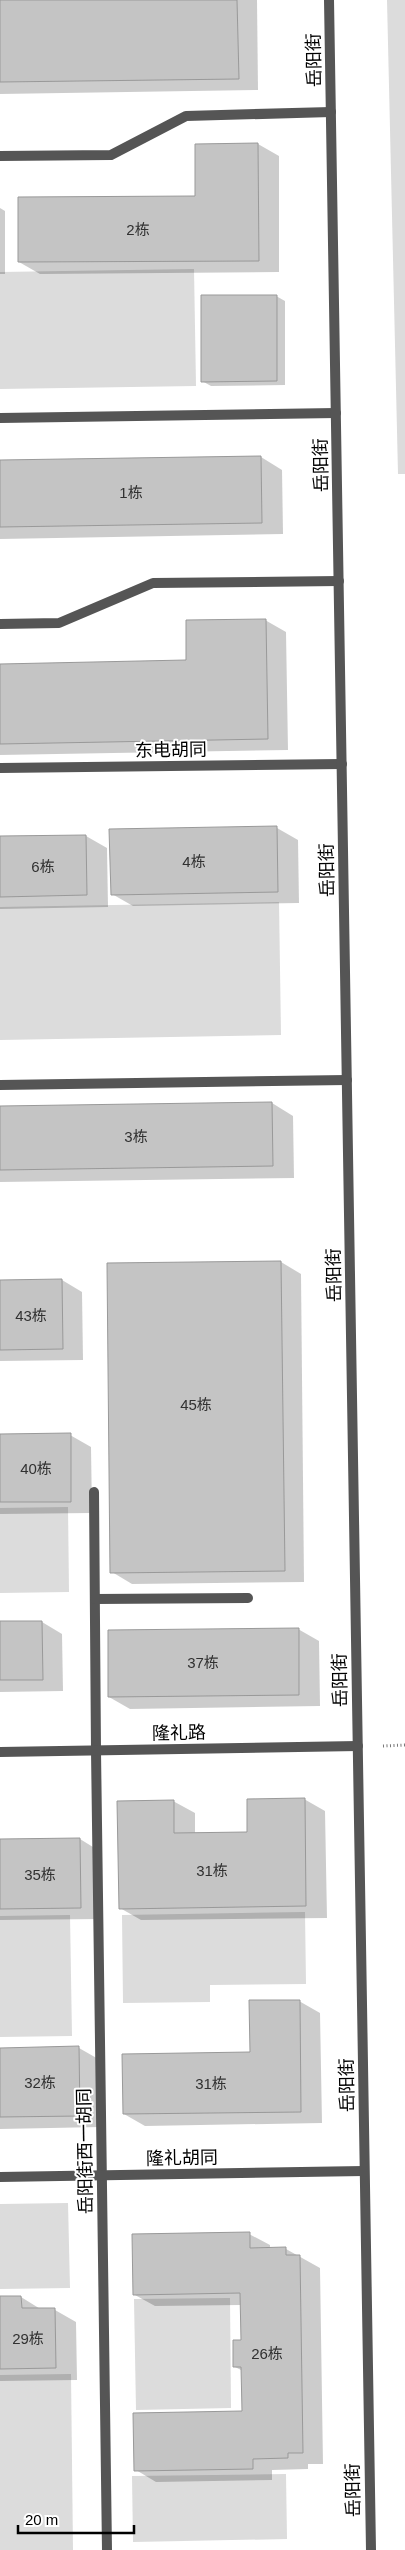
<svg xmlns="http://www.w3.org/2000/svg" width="405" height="2550" viewBox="0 0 405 2550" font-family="Arial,'Noto Sans SC',sans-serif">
  <rect width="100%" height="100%" fill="#fff"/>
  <g fill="#dcdcdc">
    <polygon points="387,0 405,0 405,474 398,474"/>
    <polygon points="194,269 196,386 0,389 0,272"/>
    <polygon points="279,902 281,1035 0,1040 0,907"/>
    <polygon points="68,1507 69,1592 0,1593 0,1508"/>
    <polygon points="305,1912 306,1984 210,1985 210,2002 123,2003 122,1915"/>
    <polygon points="70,1915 72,2036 0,2037 0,1916"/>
    <polygon points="68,2203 70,2288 0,2289 0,2204"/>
    <polygon points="230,2298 231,2408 136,2410 134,2299"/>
    <polygon points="71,2374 73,2550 0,2550 0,2375"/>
    <polygon points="286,2474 287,2539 133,2542 132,2476"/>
  </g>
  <g fill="#0003">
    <polygon points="0,0 257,0 258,90 0,94"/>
    <polygon points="258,144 279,156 279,272 40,274 19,262 197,197"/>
    <polygon points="0,208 5,211 5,274 0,274"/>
    <polygon points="276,296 285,301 285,385 211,386 202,381"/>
    <polygon points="261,457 282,470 283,534 0,539 0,461"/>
    <polygon points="265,620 286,632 288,750 0,755 0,665 188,662"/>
    <polygon points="277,828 298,840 299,903 133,906 112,894 111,830"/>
    <polygon points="86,836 107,848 108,907 0,909 0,837"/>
    <polygon points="272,1103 293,1116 294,1178 0,1182 0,1107"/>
    <polygon points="281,1262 301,1274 304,1582 132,1584 112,1572"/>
    <polygon points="62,1280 82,1292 83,1360 0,1361 0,1281"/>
    <polygon points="70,1435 91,1447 92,1513 0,1514 0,1436"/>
    <polygon points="42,1622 62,1634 63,1691 0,1692 0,1623"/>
    <polygon points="298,1629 319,1641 320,1706 130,1709 109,1697"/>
    <polygon points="304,1799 325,1811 327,1918 141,1920 120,1908 173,1801 195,1813 195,1834 249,1833"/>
    <polygon points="80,1839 101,1852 102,1919 0,1920 0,1841"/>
    <polygon points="299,2001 320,2013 322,2123 145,2126 124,2114 251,2053"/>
    <polygon points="79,2048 100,2060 101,2127 0,2129 0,2049"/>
    <polygon points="249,2234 270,2245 270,2249 286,2249 320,2268 323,2464 308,2464 308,2469 272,2470 272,2480 156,2482 136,2470 243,2413 243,2371 235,2367 242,2341 241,2305 155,2306 135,2295"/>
    <polygon points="21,2297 42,2310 55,2310 76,2322 77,2380 0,2381 0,2298"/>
  </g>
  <g fill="#c4c4c4" stroke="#999">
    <polygon points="0,0 237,0 239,79 0,82"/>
    <polygon points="258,143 259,261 18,262 18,197 195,196 195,144"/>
    <polygon points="201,295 277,295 277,381 201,382"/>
    <polygon points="261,456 262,523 0,527 0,460"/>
    <polygon points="266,619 268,739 0,744 0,664 186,660 186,620"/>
    <polygon points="277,826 278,892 111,895 109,829"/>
    <polygon points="86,835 87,895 0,897 0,836"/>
    <polygon points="272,1102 273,1166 0,1170 0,1106"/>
    <polygon points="281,1261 285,1571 110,1573 107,1263"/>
    <polygon points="62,1279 63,1349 0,1350 0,1280"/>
    <polygon points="71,1433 71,1502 0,1502 0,1434"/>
    <polygon points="0,1621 42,1621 43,1680 0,1680"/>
    <polygon points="299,1628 299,1695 108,1697 108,1630"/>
    <polygon points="305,1798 306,1906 119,1909 117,1801 174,1800 174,1833 247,1832 247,1799"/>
    <polygon points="80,1838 81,1908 0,1909 0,1839"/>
    <polygon points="249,2000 300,2000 301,2112 123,2114 122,2054 250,2052"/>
    <polygon points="79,2046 80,2116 0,2117 0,2048"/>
    <polygon points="250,2232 250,2248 286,2247 286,2255 300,2255 303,2453 288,2453 288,2458 253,2459 253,2469 134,2471 133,2413 242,2411 241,2367 233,2367 233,2340 241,2340 240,2293 133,2295 132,2234"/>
    <polygon points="0,2296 21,2296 22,2308 55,2308 56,2368 0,2369"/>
  </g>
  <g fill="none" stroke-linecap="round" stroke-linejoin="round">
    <polyline stroke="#777" stroke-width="3" stroke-dasharray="1 2.5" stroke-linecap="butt" points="383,1746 405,1745"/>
    <g stroke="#555" stroke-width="10">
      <polyline points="0,156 111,155 186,116 331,112"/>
      <polyline points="0,418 336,413"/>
      <polyline points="0,624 59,623 153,583 339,581"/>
      <polyline points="0,768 342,764"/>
      <polyline points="0,1085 347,1080"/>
      <polyline points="94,1492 96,1751"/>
      <polyline points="95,1599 248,1598"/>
    </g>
    <g stroke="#555" stroke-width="10">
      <polyline points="96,1751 107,2550"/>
      <polyline points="0,2177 364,2171"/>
    </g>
    <g stroke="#555" stroke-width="10">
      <polyline points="329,0 371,2550"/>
      <polyline points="0,1752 358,1746"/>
    </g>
  </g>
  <g text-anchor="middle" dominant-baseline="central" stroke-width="4" stroke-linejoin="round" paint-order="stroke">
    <g font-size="15" fill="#313131">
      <text x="138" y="229">2栋</text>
      <text x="131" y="492">1栋</text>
      <text x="194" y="861">4栋</text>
      <text x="43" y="866">6栋</text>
      <text x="136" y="1136">3栋</text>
      <text x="31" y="1315">43栋</text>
      <text x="196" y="1404">45栋</text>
      <text x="36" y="1468">40栋</text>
      <text x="203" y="1662">37栋</text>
      <text x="212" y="1870">31栋</text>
      <text x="40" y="1874">35栋</text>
      <text x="40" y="2082">32栋</text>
      <text x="211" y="2083">31栋</text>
      <text x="28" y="2338">29栋</text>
      <text x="267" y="2353">26栋</text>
    </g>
    <g font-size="18" fill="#000" stroke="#fff">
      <text transform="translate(314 60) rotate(-91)">岳阳街</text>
      <text transform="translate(321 465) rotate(-91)">岳阳街</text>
      <text transform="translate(171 750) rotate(-1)">东电胡同</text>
      <text transform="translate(327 870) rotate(-91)">岳阳街</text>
      <text transform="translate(334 1275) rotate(-91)">岳阳街</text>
      <text transform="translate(340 1680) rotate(-91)">岳阳街</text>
      <text transform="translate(179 1733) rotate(-1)">隆礼路</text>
      <text transform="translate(347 2085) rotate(-91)">岳阳街</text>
      <text transform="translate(85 2151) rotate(-91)">岳阳街西一胡同</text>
      <text transform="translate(182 2158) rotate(-1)">隆礼胡同</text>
      <text transform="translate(353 2490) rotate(-91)">岳阳街</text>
    </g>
  </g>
  <path d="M18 2525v8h116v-8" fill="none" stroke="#000000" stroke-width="2.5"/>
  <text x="25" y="2525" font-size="15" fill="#000000" stroke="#ffffff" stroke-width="4" paint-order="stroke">20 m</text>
</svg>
